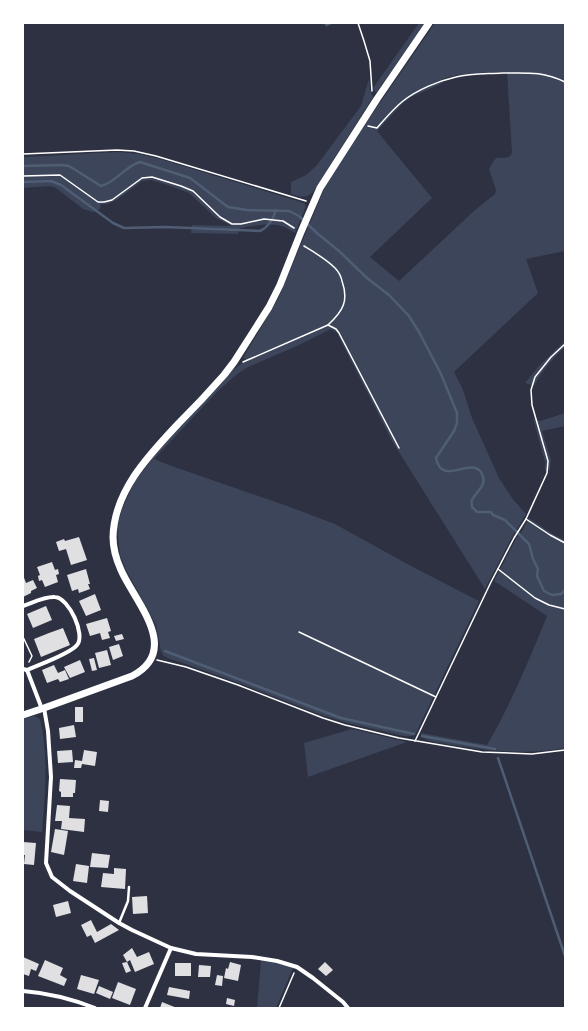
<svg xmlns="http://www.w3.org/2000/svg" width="588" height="1031" viewBox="0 0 588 1031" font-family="'Roboto Condensed',sans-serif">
  <rect width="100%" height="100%" fill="#2d3142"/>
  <g fill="#3c4559" fill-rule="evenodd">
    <polygon points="419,23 425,23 376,93 373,88"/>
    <path d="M435,23H565V251L526,259L538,293L454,372L463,390L472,418L499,478L512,498L526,514L512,537L485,589L392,441L337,333L331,329L297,346L248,367L236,375L217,392L154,459L169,465L290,507L335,524L411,566L479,601L416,733L412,736H404L348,723L322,715L242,684L183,663L170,659L164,656L161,652L156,625L125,568L120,555L117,527L122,509L129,494L135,481L149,463L161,446L231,371L241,364L246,359L243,358L278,299L325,187L355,139ZM507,72L512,153C509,160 503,157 496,158L493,162L489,169L496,190L495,194L475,210L399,281L370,257L432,198L377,131L402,104L411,97L443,83L442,79C463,72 485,73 507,72Z"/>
    <path d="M369,79L370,90L373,97L313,192C306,199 300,197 291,194V182L306,175L317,165L361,106Z"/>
    <path d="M118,152L139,154L160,159L304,203L306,206L295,233C291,231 288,228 284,227C271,222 253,226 240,228L238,234L191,233L192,225L232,226L216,218L189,193L168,185L151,180L142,181L118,199L108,204H101L100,209L93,212L83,209L56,188L50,186L23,188V157C55,156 86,153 118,152Z"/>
    <path d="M565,341V347C552,359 542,371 534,386L525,383L539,366Z"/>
    <polygon points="565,413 565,426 542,431 551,460 550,470 545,470 545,462 533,418 540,421"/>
    <path d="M529,518L554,535L565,540V748C525,755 487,751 447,744C439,742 427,742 421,736V733L487,745C511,704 529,660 547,616L494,581L516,539L522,531Z"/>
    <path d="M34,716L40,719C49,756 45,796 42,832L23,830V719Z"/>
    <polygon points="352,729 407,742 308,777 304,743"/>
    <polygon points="261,961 275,963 293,968 276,1008 257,1008"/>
  </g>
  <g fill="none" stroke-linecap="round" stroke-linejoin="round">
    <g stroke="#4f5d75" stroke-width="2.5">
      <polyline points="325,23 327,25 331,23"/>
      <path d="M23,166L62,165L69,166L101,186C117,182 125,166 140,162L190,178L228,207L247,210L289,211L299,216L318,234L339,251L367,278L389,295L409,316L419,332L441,374L457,413V423L454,431L436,458C442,487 469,457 481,472C489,485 476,491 472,500C471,502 472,505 472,507L477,512H491L493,515L505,520L529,544L533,559L538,569L537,576L544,591L552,595L561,594L565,590"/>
      <path d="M23,182L51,181L61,185L113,223L124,228L166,227L260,231C269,227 273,220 276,210"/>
      <polyline points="165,651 341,718 414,734"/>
      <polyline points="422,736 495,749"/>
      <polyline points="498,758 565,956"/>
    </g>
  </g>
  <g fill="#e0e0e3">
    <polygon points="79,537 87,560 71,565 66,549 59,551 56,542 64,539 65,541"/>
    <polygon points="52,562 55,570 58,569 59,574 56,575 58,582 45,587 42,580 39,581 38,576 40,575 37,567"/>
    <polygon points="86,569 90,584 88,584 90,589 79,593 78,589 72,591 67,575"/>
    <polygon points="23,575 26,583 33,580 37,588 31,591 31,593 23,597"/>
    <polygon points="95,594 101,610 86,616 79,601"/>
    <polygon points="46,606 52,620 33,628 27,614"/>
    <polygon points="107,618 111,631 108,632 110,638 102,640 100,633 90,636 86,624"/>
    <polygon points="63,628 70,645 41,657 34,639 49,633 51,638 49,633"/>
    <polygon points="122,634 124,639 116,641 114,636"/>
    <polygon points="119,644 123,656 113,660 109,647"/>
    <polygon points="107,650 111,665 99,668 95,653"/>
    <polygon points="94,658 97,670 92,671 89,659"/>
    <polygon points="80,660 85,672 70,678 64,667"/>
    <polygon points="54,665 58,673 65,670 69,679 60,682 58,679 47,683 42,670"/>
    <rect x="75" y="707" width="8" height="15"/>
    <polygon points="74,725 76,737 60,739 59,728"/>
    <polygon points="72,750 73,762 58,763 57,751"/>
    <polygon points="84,750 97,752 95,766 82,764 81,768 74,768 75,760 82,761"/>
    <polygon points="60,779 76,780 75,793 73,793 73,797 61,797 61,792 59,791"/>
    <polygon points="100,800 109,801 108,812 99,811"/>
    <polygon points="57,805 70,806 69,818 85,819 84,832 61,829 62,821 55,821"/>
    <polygon points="55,829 68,831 64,855 51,852"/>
    <polygon points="23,842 36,843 34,865 24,864 25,855 23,855"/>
    <polygon points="92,853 110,855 108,868 90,867"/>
    <polygon points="76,864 89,866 87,883 73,881"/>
    <polygon points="114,868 126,869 125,889 101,887 103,873 114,874"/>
    <polygon points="147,896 148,913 133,914 132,897"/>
    <polygon points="68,901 71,913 56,917 53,905"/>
    <polygon points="91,920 97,932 111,924 119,930 95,943 91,935 87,937 81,925"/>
    <polygon points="132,948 137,957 149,952 154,964 135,972 130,960 127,962 131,971 126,973 122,963 127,962 123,955"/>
    <polygon points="23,957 39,964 36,971 31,969 29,976 23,974"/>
    <polygon points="45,960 63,968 60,975 67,979 64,986 38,976"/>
    <polygon points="230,962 241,965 238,981 224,978 226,968 228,969"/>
    <polygon points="325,962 333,970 326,976 318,969"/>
    <rect x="175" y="963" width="16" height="13"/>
    <polygon points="199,965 211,966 210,977 198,977"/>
    <polygon points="81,975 99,980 94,994 77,989"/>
    <polygon points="217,975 223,976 222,986 215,985"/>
    <polygon points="118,982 136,989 130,1005 112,998"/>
    <polygon points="99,986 113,992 110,999 96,993"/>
    <polygon points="169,987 190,991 189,999 167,995"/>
    <polygon points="227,998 235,1000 234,1006 226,1004"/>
    <polygon points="162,1002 177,1008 160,1008"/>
  </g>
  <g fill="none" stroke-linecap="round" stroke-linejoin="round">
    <g stroke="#fff" stroke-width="1.5">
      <polyline points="358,23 364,41 370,61 372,91"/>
      <path d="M368,126L377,128C385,119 393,109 403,101C417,90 438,81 456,77C471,73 487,74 502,73C527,73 542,71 565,82"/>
      <polyline points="23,154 117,150 134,151 156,156 306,201"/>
      <polyline points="23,176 60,175 98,202 104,202 112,200 142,178 152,177 181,186 193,191 220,217 232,224 241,224 264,219 283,221 294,228"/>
      <polyline points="328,325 336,329 339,333 399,448"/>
      <path d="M243,362L328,325C343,311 349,301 342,281C341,276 338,271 335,268C326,259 314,252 304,246"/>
      <polyline points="526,519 550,535 565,543"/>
      <polyline points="498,569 535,598 549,605 565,609"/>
      <polyline points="299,632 436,697"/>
      <polyline points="23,637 32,656 29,662"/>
      <polyline points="157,660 186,667 238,685 323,718 345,725 399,738 482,752 532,754 565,750"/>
      <polyline points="415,741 491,582 514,538 526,519 547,473 548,461 532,405 531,390 535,377 551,357 565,344"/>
      <polyline points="279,1008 294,973"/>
    </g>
    <polyline stroke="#fff" stroke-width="2.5" points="119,923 128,901 129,887"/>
    <g stroke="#fff" stroke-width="4">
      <path d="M23,606C32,603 45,596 55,597C69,598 86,635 77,645C70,654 38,665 27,670L23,669"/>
      <polyline points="27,670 42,709"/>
      <polyline points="44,708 48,731 51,777 46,863 52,877 70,891 119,923 132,930 171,948 196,954 252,957 277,961 297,967 313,978 343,1002 348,1008"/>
      <path d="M23,991C48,993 72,999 95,1008"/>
      <polyline points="145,1008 171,948"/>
    </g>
    <path stroke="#fff" stroke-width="7" d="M23,715L44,708L132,676C182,650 135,602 121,570C116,559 113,548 113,537C114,491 149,455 178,424C194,408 209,392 224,375L234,362L269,307L280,285L301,232L320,188L377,99L429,23"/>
  </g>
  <rect width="588" height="1031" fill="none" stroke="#ffffff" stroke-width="48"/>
</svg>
